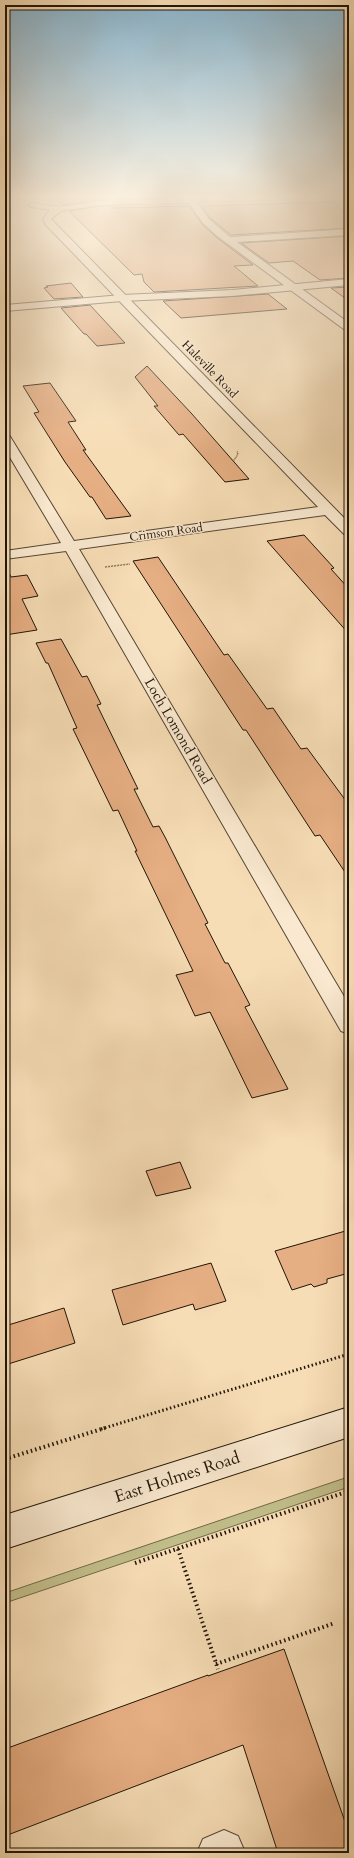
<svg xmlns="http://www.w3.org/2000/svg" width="354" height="1858" viewBox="0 0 354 1858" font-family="Cardo,serif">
  <rect width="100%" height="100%" fill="#f7ddb6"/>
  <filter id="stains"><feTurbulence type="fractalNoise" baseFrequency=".005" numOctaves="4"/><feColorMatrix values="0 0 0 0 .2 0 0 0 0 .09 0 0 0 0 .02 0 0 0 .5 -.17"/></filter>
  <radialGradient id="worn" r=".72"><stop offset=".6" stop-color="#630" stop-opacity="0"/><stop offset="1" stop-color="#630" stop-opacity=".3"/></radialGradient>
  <polygon fill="#c2bf8b" stroke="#706a49" points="348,1477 349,1487 5,1603 5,1593"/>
  <g fill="#e6ae83" stroke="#1f1507">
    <polygon points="53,197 111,197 112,199 62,205"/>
    <polygon points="334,202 349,218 349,228 231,235 210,218 202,206"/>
    <polygon points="100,206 113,206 114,208 189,206 202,224 216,237 253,265 234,266 258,286 154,292 144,282 142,274 134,275 69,211"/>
    <polygon points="349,236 349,278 320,280 293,261 269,263 241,243"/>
    <polygon points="71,283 83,297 54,299 44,288 48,287 46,286"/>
    <polygon points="349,287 349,301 331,288"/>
    <polygon points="268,294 287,309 181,318 163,301"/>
    <polygon points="90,305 125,343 97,346 86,334 84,334 61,308"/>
    <polygon points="147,366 192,414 249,479 225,482 183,434 179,435 154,406 158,406 135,377"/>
    <polygon points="50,383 76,421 68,422 86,450 83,450 131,516 106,519 92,497 90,497 65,462 34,413 39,412 23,386"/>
    <polygon points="304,535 334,568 331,569 349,589 349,634 267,541"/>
    <polygon points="158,557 224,655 228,654 267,709 273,708 301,749 307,748 349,805 349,878 320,835 315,836 246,730 243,730 133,561"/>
    <polygon points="5,565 11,577 27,575 38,596 22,599 37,630 5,635"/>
    <polygon points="61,639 82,677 87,676 101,704 97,705 138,789 134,789 153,827 159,826 165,837 208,923 205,924 225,963 228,963 250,1005 245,1007 288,1089 252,1098 210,1012 195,1016 176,975 193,971 135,851 137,851 118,810 113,811 73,729 77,728 48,663 46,663 36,643"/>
    <polygon points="180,1162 191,1188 156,1196 146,1171"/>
    <polygon points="349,1230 349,1273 327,1279 327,1283 314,1287 311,1284 292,1290 275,1251"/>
    <polygon points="211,1263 226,1301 195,1310 193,1304 123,1325 112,1290"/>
    <polygon points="64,1308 75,1343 5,1365 5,1326"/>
    <polygon points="284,1649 349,1833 349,1853 278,1853 243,1745 5,1836 5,1749 208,1675 208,1676"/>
  </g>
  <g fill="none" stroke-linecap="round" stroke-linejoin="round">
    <g stroke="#554733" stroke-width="2">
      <g id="minor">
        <polygon points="220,197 299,197 295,199 197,202 209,219 230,237 349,229 349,235 237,242 349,323 349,331 345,330 217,236 203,223 189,203 100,205 61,211 51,219 349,523 349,535 344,534 325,515 79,549 349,1005 349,1034 341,1031 66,551 5,559 5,551 61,543 5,449 5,434 9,435 11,438 74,541 318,507 46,225 43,219 50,210 32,207 28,205 32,203 59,207 100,201"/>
        <polygon points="224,1830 238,1836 244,1850 243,1853 197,1853 203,1839"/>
      </g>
    </g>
    <g stroke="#554733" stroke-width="2">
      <polygon id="tertiary" points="349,279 349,285 232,296 122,301 5,311 5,305 122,295 232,290"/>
    </g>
    <g stroke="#1f1507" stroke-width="2">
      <polygon id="secondary" points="349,1407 349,1437 5,1549 5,1515"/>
    </g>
    <polyline stroke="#1f1507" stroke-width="1" stroke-dasharray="0.5 1" stroke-linecap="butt" points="319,202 329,201"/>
    <g stroke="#1f1507" stroke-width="1.5" stroke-dasharray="0.5 1" stroke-linecap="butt">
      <polyline points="234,460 238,454 237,451"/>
      <polyline points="105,567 130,564"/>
    </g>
    <polyline stroke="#1f1507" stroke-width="3" stroke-dasharray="1.5 2.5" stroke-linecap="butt" points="101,1429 349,1354"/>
    <g stroke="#1f1507" stroke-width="4" stroke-dasharray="1.5 3" stroke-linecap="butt">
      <polyline points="5,1459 105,1428"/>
      <polyline points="178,1549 218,1669"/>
      <polyline points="135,1563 349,1491"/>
      <polyline points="216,1664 335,1623"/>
    </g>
    <use href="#minor" fill="#fae9d0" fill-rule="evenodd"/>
    <use href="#tertiary" fill="#fae9d0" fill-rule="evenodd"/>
    <use href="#secondary" fill="#fae9d0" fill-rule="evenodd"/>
  </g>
  <linearGradient id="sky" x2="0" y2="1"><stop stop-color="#8ab7d1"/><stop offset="0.43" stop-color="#fbf0de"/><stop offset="1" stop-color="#fbf0de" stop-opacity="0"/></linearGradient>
  <rect width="354" height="457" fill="url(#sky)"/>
  <g text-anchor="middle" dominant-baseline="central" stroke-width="3" stroke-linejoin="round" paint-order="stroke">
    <g font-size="12" fill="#1f1507" stroke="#fae9d0">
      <text transform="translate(210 369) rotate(46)">Haleville Road</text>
      <text transform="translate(166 532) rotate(-8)">Crimson Road</text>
    </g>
    <g font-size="14" fill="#1f1507" stroke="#fae9d0">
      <text transform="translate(178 731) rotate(60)">Loch Lomond Road</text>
    </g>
    <g font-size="17" fill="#1f1507" stroke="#fae9d0">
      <text transform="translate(177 1477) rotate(-18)">East Holmes Road</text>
    </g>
  </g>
  <rect width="354" height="1858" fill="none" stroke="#f7ddb6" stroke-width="20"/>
  <rect x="6" y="6" width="342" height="1846" fill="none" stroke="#1f1507" stroke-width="2"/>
  <rect x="10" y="10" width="334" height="1838" fill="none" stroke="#1f1507"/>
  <rect width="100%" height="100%" filter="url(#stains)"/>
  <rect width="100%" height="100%" fill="url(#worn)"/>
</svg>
